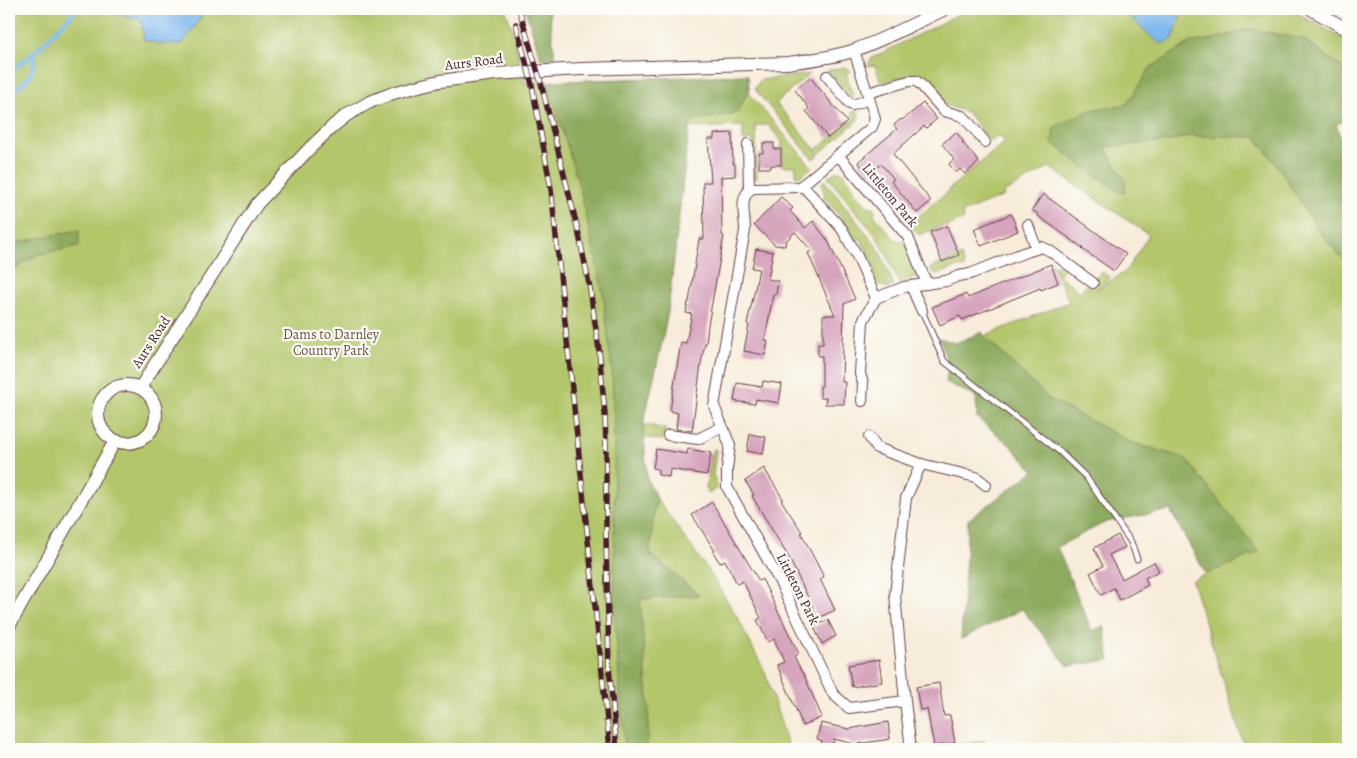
<svg xmlns="http://www.w3.org/2000/svg" width="1357" height="758" viewBox="0 0 1357 758" font-family="Alegreya,serif">
  <rect width="100%" height="100%" fill="#fdfcf7"/>
  <filter id="ink" filterUnits="userSpaceOnUse"><feTurbulence type="fractalNoise" baseFrequency=".02" numOctaves="2"/><feDisplacementMap in="SourceGraphic" scale="10" xChannelSelector="R" yChannelSelector="G"/><feConvolveMatrix kernelMatrix="1 2 1 2 8 2 1 2 1" color-interpolation-filters="sRGB"/></filter>
  <filter id="wash" filterUnits="userSpaceOnUse"><feTurbulence type="fractalNoise" baseFrequency=".0096" numOctaves="4" result="noise"/><feDisplacementMap in="SourceGraphic" scale="20" xChannelSelector="R" yChannelSelector="G"/><feGaussianBlur stdDeviation="1.12" result="paint"/><feColorMatrix in="noise" values="0 0 0 0 0 0 0 0 0 0 0 0 0 0 0 0 0 1.4 0 .05"/><feComposite in="paint" operator="in"/></filter>
  <g filter="url(#wash)">
    <rect width="100%" height="100%" fill="#f7ecd9"/>
    <g fill="#b2c66a" stroke="#7e724a">
      <polygon points="9,9 505,9 512,29 525,83 557,81 748,75 749,90 751,96 812,167 801,176 796,177 796,166 782,166 782,142 768,125 756,125 757,178 754,178 753,140 743,140 743,126 689,128 668,310 662,342 643,424 665,429 663,440 644,438 647,479 655,497 708,570 737,617 765,672 789,749 9,749"/>
      <path d="M969,9H1289L1348,41V120L1336,124L1348,162V749H1245L1192,581L1206,574L1170,510L1138,516L973,364L982,332L984,336L1069,302L1052,263L1056,267L1058,264L1063,269L1059,275L1080,292L1086,285L1091,288L1098,280L1096,278L1101,272L1110,277V278L1096,290L1125,272L1149,235L1049,167L1003,193L1004,196L962,213L964,219L947,226L946,224L919,235L909,224L950,190L949,189L1005,142L999,135L991,142L967,112L945,105L926,85C923,66 893,80 881,83L875,65L869,66V62L872,58Z"/>
      <polygon points="844,67 848,68 851,71 846,74 854,98 852,98 830,72 827,72 829,70"/>
      <polygon points="809,74 776,103 816,150 855,118 852,113 858,108 859,116 857,121 813,159 757,92 755,88 760,80"/>
      <polygon points="839,171 842,172 853,186 853,190 867,206 873,207 875,210 874,215 895,240 904,241 918,275 899,284 886,253 876,236 828,177 835,172"/>
      <polygon points="824,180 878,248 894,285 888,288 874,282 872,277 875,269 861,239 853,237 846,224 823,196 825,194 821,185"/>
      <polygon points="961,256 965,267 963,268 958,267 938,274 932,272 930,268"/>
      <polygon points="713,449 716,450 713,476 716,480 717,488 709,493 706,488"/>
      <polygon points="984,740 989,749 941,749"/>
    </g>
    <g fill="#8dab5e" stroke="#6c6544">
      <polygon points="525,9 549,9 555,58 541,59"/>
      <polygon points="1249,29 1303,39 1347,71 1348,120 1336,124 1348,162 1348,262 1344,260 1321,234 1278,167 1256,137 1190,136 1170,141 1105,147 1125,180 1125,193 1117,191 1052,143 1054,127 1090,110 1127,104 1150,68 1191,42 1215,39"/>
      <polygon points="748,75 749,90 737,113 693,120 689,128 668,310 662,342 643,424 647,479 657,499 654,512 650,554 699,595 640,599 649,711 647,749 625,749 620,695 614,606 614,433 612,372 603,293 581,193 548,82"/>
      <polygon points="79,230 79,246 36,255 9,273 9,247 20,242"/>
      <polygon points="982,332 984,336 1048,398 1130,442 1185,458 1259,552 1206,574 1170,510 1106,522 1057,547 1092,631 1104,626 1110,660 1068,666 1022,609 961,639 968,520 1034,471 1010,445 977,418 976,397 946,382 948,364 939,338 956,343"/>
    </g>
    <g fill="#7fb8ef" stroke="#646c8d">
      <polygon points="101,9 206,9 193,29 182,44 161,44 144,40 141,20 117,14"/>
      <polygon points="1122,9 1182,9 1173,39 1160,44"/>
    </g>
    <g fill="none" stroke-linecap="round" stroke-linejoin="round">
      <g stroke="#7fb8ef" stroke-width="4">
        <polyline points="9,73 35,52"/>
        <polyline points="9,96 30,76 33,67 35,52 77,9"/>
      </g>
    </g>
    <g id="blocks">
      <g fill="#d6a4bd">
        <polygon points="810,77 847,122 828,138 806,111 809,108 795,90"/>
        <polygon points="923,103 937,119 926,128 924,126 893,154 931,201 917,213 891,181 894,179 881,164 869,174 858,162 897,129 894,125 901,119 902,120 910,114"/>
        <polygon points="956,132 963,141 962,142 979,162 965,174 960,169 956,173 949,164 954,159 942,144"/>
        <polygon points="732,133 733,164 735,164 735,176 721,177 722,235 724,236 708,325 706,344 705,343 701,364 692,431 676,429 678,413 670,411 681,342 686,343 692,314 686,313 688,302 689,302 699,239 704,239 703,182 711,182 708,139 714,139 714,134"/>
        <polygon points="763,143 774,143 774,149 781,149 781,165 771,165 771,168 759,168 759,153 763,153"/>
        <polygon points="1043,194 1126,254 1114,271 1082,249 1083,248 1038,216 1039,215 1032,210"/>
        <polygon points="781,197 793,208 790,211 805,228 813,221 828,241 855,299 844,304 842,382 845,382 844,404 825,404 826,398 820,398 820,386 822,386 822,356 818,356 818,344 823,344 823,315 835,315 808,253 812,251 795,232 786,241 785,246 775,245 754,225"/>
        <polygon points="1011,214 1018,231 981,246 974,229"/>
        <polygon points="947,226 959,255 942,262 930,232"/>
        <polygon points="756,249 773,252 768,279 778,281 776,294 773,294 771,306 765,340 768,341 765,355 744,351 749,325 747,324 749,315 754,294 759,269 752,268"/>
        <polygon points="1051,264 1058,283 1041,290 1040,288 1028,293 962,320 960,316 940,325 932,307 966,294 968,298"/>
        <polygon points="763,381 782,384 779,403 756,399 755,404 734,401 737,383 762,387"/>
        <polygon points="750,434 766,437 763,454 747,451"/>
        <polygon points="656,449 687,454 688,449 711,453 707,475 670,469 669,477 658,475 658,469 653,468"/>
        <polygon points="764,468 783,499 781,500 802,532 801,533 824,577 820,579 835,610 818,618 789,558 752,496 754,495 745,481"/>
        <polygon points="712,502 759,581 762,579 799,654 794,657 802,673 803,673 822,717 803,726 777,665 784,662 774,639 768,642 757,620 761,618 743,581 737,584 725,560 720,563 713,552 715,551 692,515"/>
        <polygon points="1118,535 1125,547 1109,555 1122,579 1154,562 1159,571 1145,578 1148,585 1120,600 1114,588 1101,595 1090,573 1103,566 1094,548"/>
        <polygon points="828,620 836,636 822,644 814,627"/>
        <polygon points="879,660 882,682 852,687 848,665"/>
        <polygon points="939,683 944,716 950,715 955,743 934,746 927,709 920,710 916,687"/>
        <polygon points="888,722 890,739 851,745 851,743 834,739 832,748 821,746 822,741 817,739 821,723 849,729"/>
      </g>
    </g>
  </g>
  <g filter="url(#ink)">
    <use href="#blocks" fill-opacity="0" stroke="#643e45" stroke-width="1"/>
    <g fill="none" stroke-linecap="round" stroke-linejoin="round">
      <g stroke="#643e45" stroke-width="7">
        <polyline id="service" points="922,311 944,361 1059,451 1086,477 1131,542 1137,559"/>
      </g>
      <g stroke="#643e45" stroke-width="12">
        <g id="minor">
          <path d="M854,50L872,108L875,119L872,127L800,187L753,188C738,195 745,216 745,229C745,233 744,237 743,241L714,406L730,445L727,469V487L780,582L833,694L849,708L905,701"/>
          <polyline points="827,76 850,104 853,105 869,99"/>
          <polyline points="868,93 909,81 916,81 920,84 944,111 962,116 965,118 985,142"/>
          <polyline points="748,144 749,190"/>
          <polyline points="838,155 908,237 927,284"/>
          <polyline points="802,185 842,229 856,254 876,298"/>
          <polyline points="1028,225 1036,248"/>
          <polyline points="911,286 922,311"/>
          <polyline points="862,401 863,383 860,374 863,321 876,298 904,287 946,281 959,276 970,274 1023,253 1042,247 1050,251 1093,283"/>
          <polyline points="668,435 698,439 722,427"/>
          <polyline points="869,437 877,448 921,464 976,477 986,485"/>
          <polyline points="911,749 905,701 895,595 906,498 921,464"/>
        </g>
      </g>
      <g stroke="#643e45" stroke-width="14">
        <g id="tertiary">
          <polyline points="1311,9 1348,30"/>
          <circle cx="127" cy="414" r="29"/>
          <path d="M140,388L257,204L309,149L333,126L347,115L370,102L393,93L415,87L440,81L495,74L582,69L787,63C809,60 831,58 852,51C884,40 915,23 945,9"/>
          <polyline points="9,626 115,441"/>
        </g>
      </g>
      <use href="#service" stroke="#fff" stroke-width="5"/>
      <use href="#minor" stroke="#fff" stroke-width="10"/>
      <use href="#tertiary" stroke="#fff" stroke-width="12"/>
      <g stroke="#4a1f2b" stroke-width="5.5">
        <g id="rail">
          <polyline points="519,9 541,83 578,230 590,289 599,350 605,414 606,446 606,537 609,667 617,749"/>
          <polyline points="516,24 532,85 551,189 610,749"/>
        </g>
      </g>
      <use href="#rail" stroke="#fdfcf7" stroke-width="4" stroke-dasharray="11" stroke-linecap="butt"/>
    </g>
  </g>
  <g text-anchor="middle" dominant-baseline="central" stroke-width="4.5" stroke-linejoin="round" paint-order="stroke">
    <g font-size="14" fill="#4a1f2b" stroke="#fdfcf7">
      <text transform="translate(474 62) rotate(-7)">Aurs Road</text>
      <text transform="translate(890 195) rotate(50)">Littleton Park</text>
      <text transform="translate(151 342) rotate(-57)">Aurs Road</text>
      <text transform="translate(798 589) rotate(63)">Littleton Park</text>
    </g>
    <g font-size="14" fill="#69513e" stroke="#fdfcf7">
      <text x="331" y="334">Dams to Darnley<tspan x="331" dy="16">Country Park</tspan></text>
    </g>
  </g>
  <rect width="1357" height="758" fill="none" stroke="#fdfcf7" stroke-width="30"/>
</svg>
